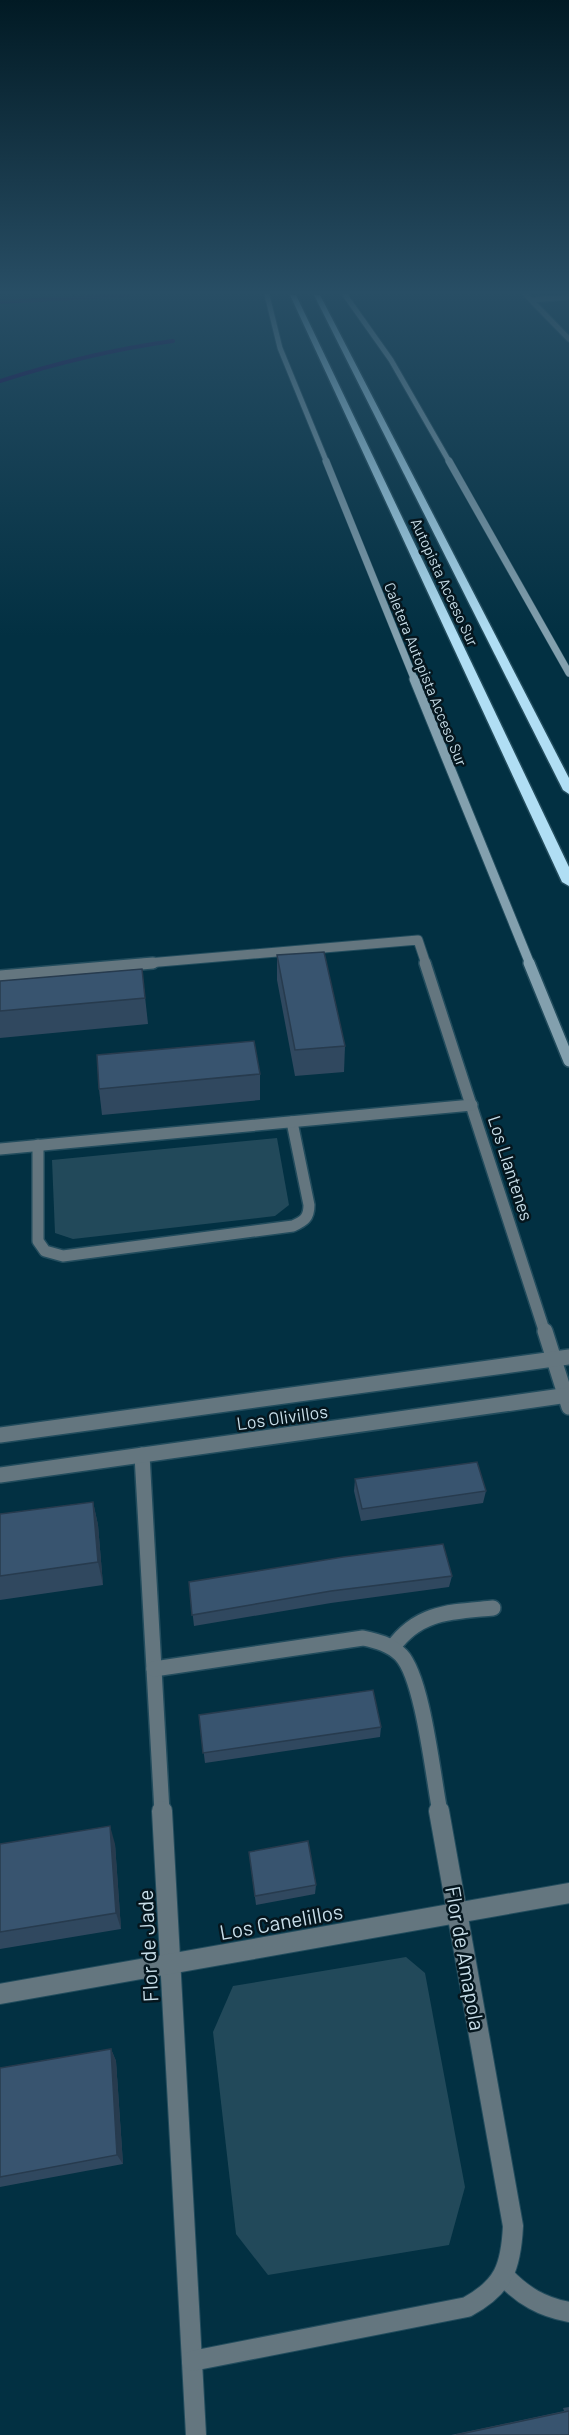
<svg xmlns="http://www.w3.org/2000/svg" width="569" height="2435" viewBox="0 0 569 2435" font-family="Barlow,sans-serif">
  <rect width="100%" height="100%" fill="#023042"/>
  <g fill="#22495a">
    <polygon points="277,1138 289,1205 275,1216 73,1239 55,1233 52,1160"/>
    <polygon points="406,1957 425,1973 465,2187 449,2245 268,2275 236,2234 213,2032 233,1986"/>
  </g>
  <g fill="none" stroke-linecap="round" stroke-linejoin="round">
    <g stroke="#1c004c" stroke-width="4">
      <polyline points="0,302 128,295"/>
      <path d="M0,381C57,363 114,349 173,341"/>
    </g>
    <g stroke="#224c5d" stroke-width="7">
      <polyline id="minor-far4" points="532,300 569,297"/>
    </g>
    <g stroke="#224c5d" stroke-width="11">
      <polyline id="minor-far3" points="136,964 418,940 426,964"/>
    </g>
    <g stroke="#224c5d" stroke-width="14">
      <g id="minor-far2">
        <polyline points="425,963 545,1333"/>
        <polyline points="0,976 153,963"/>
        <path d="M38,1145V1241L45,1251L63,1256L293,1226C304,1221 309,1218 309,1205L292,1122"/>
        <polyline points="0,1149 472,1105"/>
      </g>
    </g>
    <g stroke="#224c5d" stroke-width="18">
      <g id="minor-far1">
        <polyline points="545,1331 569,1407"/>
        <polyline points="0,1435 569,1357"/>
        <polyline points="142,1455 162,1812"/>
        <polyline points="0,1475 569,1395"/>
        <path d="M393,1647C419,1611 452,1612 493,1608"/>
        <path d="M154,1669L363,1638C377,1641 390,1644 401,1655C423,1678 433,1777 440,1812"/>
      </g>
    </g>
    <g stroke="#224c5d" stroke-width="22">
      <g id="minor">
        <polyline points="162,1811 196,2435"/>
        <polyline points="0,1994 569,1893"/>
        <path d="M504,2276C523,2296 542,2307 569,2312"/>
        <path d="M192,2361L467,2307C504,2287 511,2267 513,2226L439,1811"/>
      </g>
    </g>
    <g stroke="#224c5d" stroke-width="7">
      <polyline id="tertiary" points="526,295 569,339"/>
    </g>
    <g stroke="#224c5d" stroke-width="7">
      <g id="secondary-far3">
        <polyline points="267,295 280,348 327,463"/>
        <polyline points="345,295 391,360 450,463"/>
      </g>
    </g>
    <g stroke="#224c5d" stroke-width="8">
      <g id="secondary-far2">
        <polyline points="326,461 415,681"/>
        <polyline points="449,461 569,673"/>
      </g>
    </g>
    <g stroke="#224c5d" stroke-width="11">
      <polyline id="secondary-far1" points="414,679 530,964"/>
    </g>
    <g stroke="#224c5d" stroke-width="14">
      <polyline id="secondary" points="529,963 569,1061"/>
    </g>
    <g stroke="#224c5d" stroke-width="3">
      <g id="motorway">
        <polygon points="290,295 296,295 569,867 569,886 562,882"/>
        <polygon points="314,295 320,295 569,778 569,794 563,790"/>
      </g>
    </g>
    <use href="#minor-far4" stroke="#64767f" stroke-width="5"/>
    <use href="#minor-far3" stroke="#64767f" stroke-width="9"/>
    <use href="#minor-far2" stroke="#64767f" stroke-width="11"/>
    <use href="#minor-far1" stroke="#64767f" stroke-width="15"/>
    <use href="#minor" stroke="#64767f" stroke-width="20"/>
    <use href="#tertiary" stroke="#64767f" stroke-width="5"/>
    <use href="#secondary-far3" stroke="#83a0ae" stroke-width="5"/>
    <use href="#secondary-far2" stroke="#83a0ae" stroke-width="7"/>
    <use href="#secondary-far1" stroke="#83a0ae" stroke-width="9"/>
    <use href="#secondary" stroke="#83a0ae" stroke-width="11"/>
    <use href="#motorway" fill="#b0def4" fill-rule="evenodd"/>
  </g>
  <g fill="#30485f">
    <polygon points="277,955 345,1046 344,1072 295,1076 277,980"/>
    <polygon points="142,969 148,1024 0,1038 0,981"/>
    <polygon points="260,1074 260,1100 102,1115 99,1089"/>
    <polygon points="355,1479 486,1491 483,1503 361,1521 354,1491"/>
    <polygon points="93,1502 98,1525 103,1585 0,1600 0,1514"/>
    <polygon points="452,1576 449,1587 331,1603 194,1626 189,1582"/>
    <polygon points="199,1715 381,1727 380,1737 205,1763"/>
    <polygon points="0,1844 115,1844 121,1929 0,1949"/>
    <polygon points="249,1852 316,1885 315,1894 256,1905"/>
    <polygon points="111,2049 116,2061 123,2164 0,2187 0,2068"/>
    <polygon points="569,2407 569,2435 451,2435 564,2411 563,2408"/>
  </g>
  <g fill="#273b4e">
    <polygon points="93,1502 98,1525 103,1585 98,1562"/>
    <polygon points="110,1826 115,1844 121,1929 116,1913"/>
    <polygon points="111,2049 116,2061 123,2164 117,2155"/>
  </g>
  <g fill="#38546f" stroke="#273b4e" stroke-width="1.5">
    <polygon points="324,952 345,1046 295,1050 277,955"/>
    <polygon points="142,969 145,998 0,1011 0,981"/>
    <polygon points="254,1041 260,1074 99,1089 97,1055"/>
    <polygon points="477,1462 486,1491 362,1509 355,1479"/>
    <polygon points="93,1502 98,1562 0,1576 0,1514"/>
    <polygon points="443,1544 452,1576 331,1591 192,1615 189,1582 343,1557"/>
    <polygon points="373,1690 381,1727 203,1753 199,1715"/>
    <polygon points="110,1826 116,1913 0,1932 0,1844"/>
    <polygon points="308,1841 316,1885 255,1896 249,1852"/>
    <polygon points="111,2049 117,2155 0,2177 0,2068"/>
    <polygon points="569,2411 569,2435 456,2435"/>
  </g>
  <linearGradient id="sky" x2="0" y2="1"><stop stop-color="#011a24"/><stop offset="0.46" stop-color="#284e65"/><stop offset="1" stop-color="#284e65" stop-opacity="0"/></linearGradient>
  <rect width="569" height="636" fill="url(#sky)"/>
  <g text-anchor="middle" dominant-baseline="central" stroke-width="5" stroke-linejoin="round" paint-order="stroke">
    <g font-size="15" fill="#c7dde8" stroke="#05161e">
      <text transform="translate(445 582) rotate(65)">Autopista Acceso Sur</text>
      <text transform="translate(426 674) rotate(68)">Caletera Autopista Acceso Sur</text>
    </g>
    <g font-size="18" fill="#c7dde8" stroke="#05161e">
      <text transform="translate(511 1168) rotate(72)">Los Llantenes</text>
      <text transform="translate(282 1417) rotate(-8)">Los Olivillos</text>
    </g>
    <g font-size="21" fill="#c7dde8" stroke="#05161e">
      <text transform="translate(281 1921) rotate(-10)">Los Canelillos</text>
      <text transform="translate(147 1946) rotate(-93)">Flor de Jade</text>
      <text transform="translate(466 1958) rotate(80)">Flor de Amapola</text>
    </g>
  </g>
</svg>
